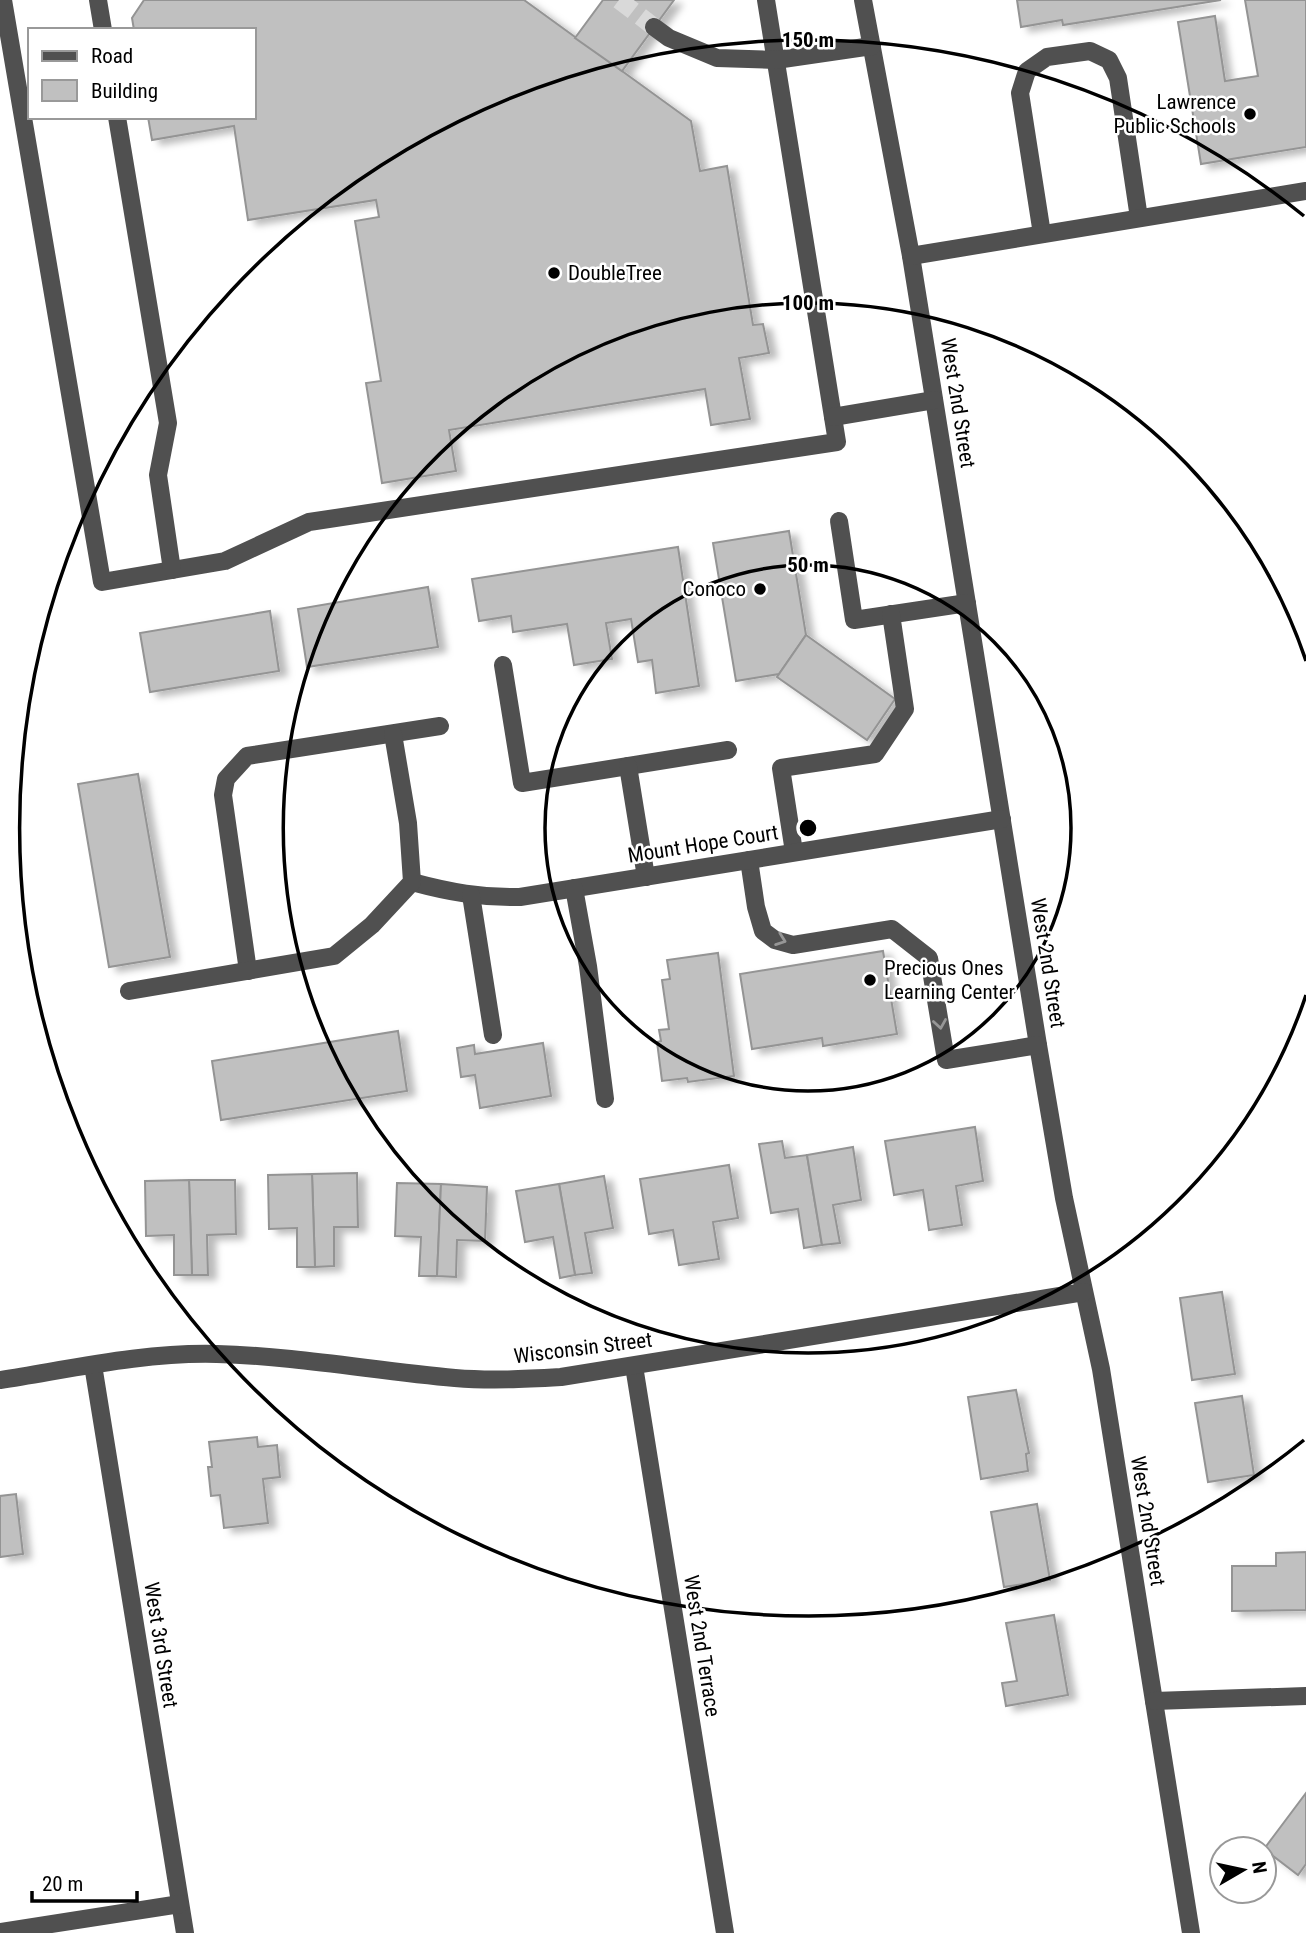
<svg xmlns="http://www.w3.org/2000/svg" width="1306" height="1933" viewBox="0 0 1306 1933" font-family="'Roboto Condensed',sans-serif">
  <defs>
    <filter id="shadow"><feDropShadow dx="8" dy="4.5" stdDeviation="3.5" flood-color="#0004"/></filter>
  </defs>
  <rect width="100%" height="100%" fill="#fff"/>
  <g fill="#c0c0c0" stroke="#949494" stroke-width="2" filter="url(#shadow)">
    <polygon points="144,0 524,0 691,121 700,171 727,166 753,325 763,324 769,353 739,358 750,419 711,425 705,389 449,430 456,471 382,483 366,383 381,381 355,221 379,217 376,200 248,220 234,126 152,140 148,117 254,117 254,30 134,30 132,18"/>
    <polygon points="603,0 674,0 622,71 575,38"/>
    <polygon points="1017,0 1221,0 1063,25 1062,20 1021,27"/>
    <polygon points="1245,0 1306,0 1306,147 1201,164 1178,22 1215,16 1225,81 1258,76"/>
    <polygon points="789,531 806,635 779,674 736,681 713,543"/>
    <polygon points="678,547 699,686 656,693 652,660 638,662 631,619 606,623 612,659 574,665 567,624 513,632 511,616 479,621 472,579"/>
    <polygon points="428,587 438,647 307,667 298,609"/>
    <polygon points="270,611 279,671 150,692 140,633"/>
    <polygon points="806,635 895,699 867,740 777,677"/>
    <polygon points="138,774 170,957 109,967 78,784"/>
    <polygon points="883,951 897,1034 823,1046 822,1038 752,1049 740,974"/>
    <polygon points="718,953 734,1076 688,1082 687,1078 662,1081 657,1042 661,1041 659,1030 669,1029 662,980 670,979 667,960"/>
    <polygon points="398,1031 407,1091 221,1120 212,1061"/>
    <polygon points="543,1043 551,1096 480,1108 475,1075 461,1077 457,1048 474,1045 475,1054"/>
    <polygon points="975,1127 983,1181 956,1186 962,1225 929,1230 923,1190 894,1195 885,1141"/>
    <polygon points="782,1141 785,1158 807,1155 822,1245 804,1248 798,1209 771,1213 759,1144"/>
    <polygon points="853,1147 861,1200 833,1205 840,1243 822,1245 807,1155"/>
    <polygon points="729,1165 738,1218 713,1222 719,1259 679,1265 673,1230 649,1234 640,1179"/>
    <polygon points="357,1173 358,1227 334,1227 334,1266 315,1267 312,1174"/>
    <polygon points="312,1174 315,1267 297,1267 297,1228 269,1229 268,1175"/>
    <polygon points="604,1176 613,1228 585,1233 592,1273 575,1275 559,1184"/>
    <polygon points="189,1180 235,1180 236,1234 207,1235 208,1275 192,1275"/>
    <polygon points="189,1180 192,1275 174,1275 174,1235 146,1236 145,1181"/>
    <polygon points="397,1183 441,1184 437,1276 419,1276 421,1237 395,1236"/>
    <polygon points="441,1184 487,1187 485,1241 457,1240 456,1277 437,1276"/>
    <polygon points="559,1184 575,1275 560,1278 553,1237 525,1242 516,1191"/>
    <polygon points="1222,1292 1235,1374 1192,1380 1180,1298"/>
    <polygon points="1016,1390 1029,1453 1026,1454 1028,1471 981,1479 968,1397"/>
    <polygon points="1242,1396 1254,1475 1208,1482 1195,1403"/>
    <polygon points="257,1437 258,1447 277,1445 280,1477 263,1479 268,1523 224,1528 220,1495 211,1496 208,1467 212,1467 209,1442"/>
    <polygon points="16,1494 23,1554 0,1557 0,1496"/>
    <polygon points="1037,1504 1050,1580 1004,1587 991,1512"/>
    <polygon points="1306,1552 1306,1610 1232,1611 1232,1566 1276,1566 1276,1553"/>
    <polygon points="1054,1615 1068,1695 1006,1706 1002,1683 1017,1681 1006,1623"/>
    <polygon points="1306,1793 1306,1864 1298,1875 1264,1849"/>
  </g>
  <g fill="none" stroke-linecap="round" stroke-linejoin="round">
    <polyline stroke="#d9d9d9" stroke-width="18" stroke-dasharray="18 9" stroke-linecap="butt" points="619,0 654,27"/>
    <g stroke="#505050" stroke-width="18">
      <polyline points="3,0 102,582 225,561 309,522 837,442 766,0"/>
      <polyline points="98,0 103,30"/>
      <polyline points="863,0 911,256 1038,1045 1064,1198 1101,1369 1191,1933"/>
      <polyline points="654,27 669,38 717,58 776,60 872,46"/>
      <polyline points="117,117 168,423 158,475 172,570"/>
      <polyline points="1042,234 1020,93 1027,71 1047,57 1090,51 1109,60 1118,78 1139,218"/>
      <polyline points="911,256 1306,191"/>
      <polyline points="833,417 934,400"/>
      <polyline points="839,521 854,620 967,603"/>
      <polyline points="503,665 522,783 728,750"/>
      <polyline points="628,766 646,877"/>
      <polyline points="794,852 781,768 875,754 905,709 891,614"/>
      <polyline points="749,860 756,907 763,931 775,940 793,945 892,929 929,958 946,1060 1038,1045"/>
      <path d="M412,882C449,892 482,898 520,897L1002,819"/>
      <polyline points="574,888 588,966 605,1099"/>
      <polyline points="471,895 493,1035"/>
      <polyline points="248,971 223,795 226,779 247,756 440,726"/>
      <polyline points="129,991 334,956 372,925 412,882 408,823 393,734"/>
      <polyline points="93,1365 185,1933"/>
      <polyline points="634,1366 725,1933"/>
      <path d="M0,1380C71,1369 144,1352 217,1354C296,1356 376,1371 455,1378C491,1381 526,1379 561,1377L1084,1292"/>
      <polyline points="1154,1701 1306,1696"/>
      <polyline points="0,1932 180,1904"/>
    </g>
  </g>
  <defs><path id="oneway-chevron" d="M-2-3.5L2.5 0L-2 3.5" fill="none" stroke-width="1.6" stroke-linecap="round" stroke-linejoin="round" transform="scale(1.75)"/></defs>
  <g stroke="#969696">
    <use href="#oneway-chevron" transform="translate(781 940) rotate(20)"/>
    <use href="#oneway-chevron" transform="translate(940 1024) rotate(81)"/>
  </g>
  <g fill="none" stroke="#000" stroke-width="3.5">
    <circle cx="808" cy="828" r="263"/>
    <path d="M1306 995A525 525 0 1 1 1306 661"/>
    <path d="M1304 1440A788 788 0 1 1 1304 216"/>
  </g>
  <g fill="#000" stroke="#fff" stroke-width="2.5">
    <circle cx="1250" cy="114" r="7"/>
    <circle cx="554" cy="273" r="7"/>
    <circle cx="760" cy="589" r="7"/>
    <circle cx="870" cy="980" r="7"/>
  </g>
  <g text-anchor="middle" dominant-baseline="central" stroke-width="5" stroke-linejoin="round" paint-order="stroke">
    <g font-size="21" fill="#000" stroke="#fff" text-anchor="end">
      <text x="1236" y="102">Lawrence<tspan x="1236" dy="24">Public Schools</tspan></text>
      <text x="568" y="273" text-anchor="start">DoubleTree</text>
      <text x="746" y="589">Conoco</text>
      <text x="884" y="968" text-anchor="start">Precious Ones<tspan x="884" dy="24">Learning Center</tspan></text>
    </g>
    <g font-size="21" fill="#000" stroke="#fff">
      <text transform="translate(958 403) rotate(81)">West 2nd Street</text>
      <text transform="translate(703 844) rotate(-9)">Mount Hope Court</text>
      <text transform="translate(1048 963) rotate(81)">West 2nd Street</text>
      <text transform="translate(583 1348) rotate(-7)">Wisconsin Street</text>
      <text transform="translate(1148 1521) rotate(81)">West 2nd Street</text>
      <text transform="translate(161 1645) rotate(81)">West 3rd Street</text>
      <text transform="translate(702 1646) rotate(81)">West 2nd Terrace</text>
    </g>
  </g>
  <circle cx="808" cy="828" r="10" fill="#000" stroke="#fff" stroke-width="3.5"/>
  <g font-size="21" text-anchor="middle" font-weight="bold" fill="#000" stroke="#fff" stroke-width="5" stroke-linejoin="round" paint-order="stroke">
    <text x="808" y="47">150 m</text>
    <text x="808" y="310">100 m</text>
    <text x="808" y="572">50 m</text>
  </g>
  <rect x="28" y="28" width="228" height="91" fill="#ffffff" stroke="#999999" stroke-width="2"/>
  <rect x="42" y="51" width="35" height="10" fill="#505050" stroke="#999999" stroke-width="2"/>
  <text x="91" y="63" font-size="21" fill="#000000">Road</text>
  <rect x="42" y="80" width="35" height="21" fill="#c0c0c0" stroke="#999999" stroke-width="2"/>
  <text x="91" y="98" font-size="21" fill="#000000">Building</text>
  <g transform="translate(1243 1870) rotate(81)"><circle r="33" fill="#ffffff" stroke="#999999" stroke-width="2"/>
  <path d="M0-5L12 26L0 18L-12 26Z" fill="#000000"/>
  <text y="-10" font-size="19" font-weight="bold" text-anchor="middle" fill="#000000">N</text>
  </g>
  <path d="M32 1891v10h105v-10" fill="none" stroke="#000000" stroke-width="3.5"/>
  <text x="42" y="1891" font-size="21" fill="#000000" stroke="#ffffff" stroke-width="5" paint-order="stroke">20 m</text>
</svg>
